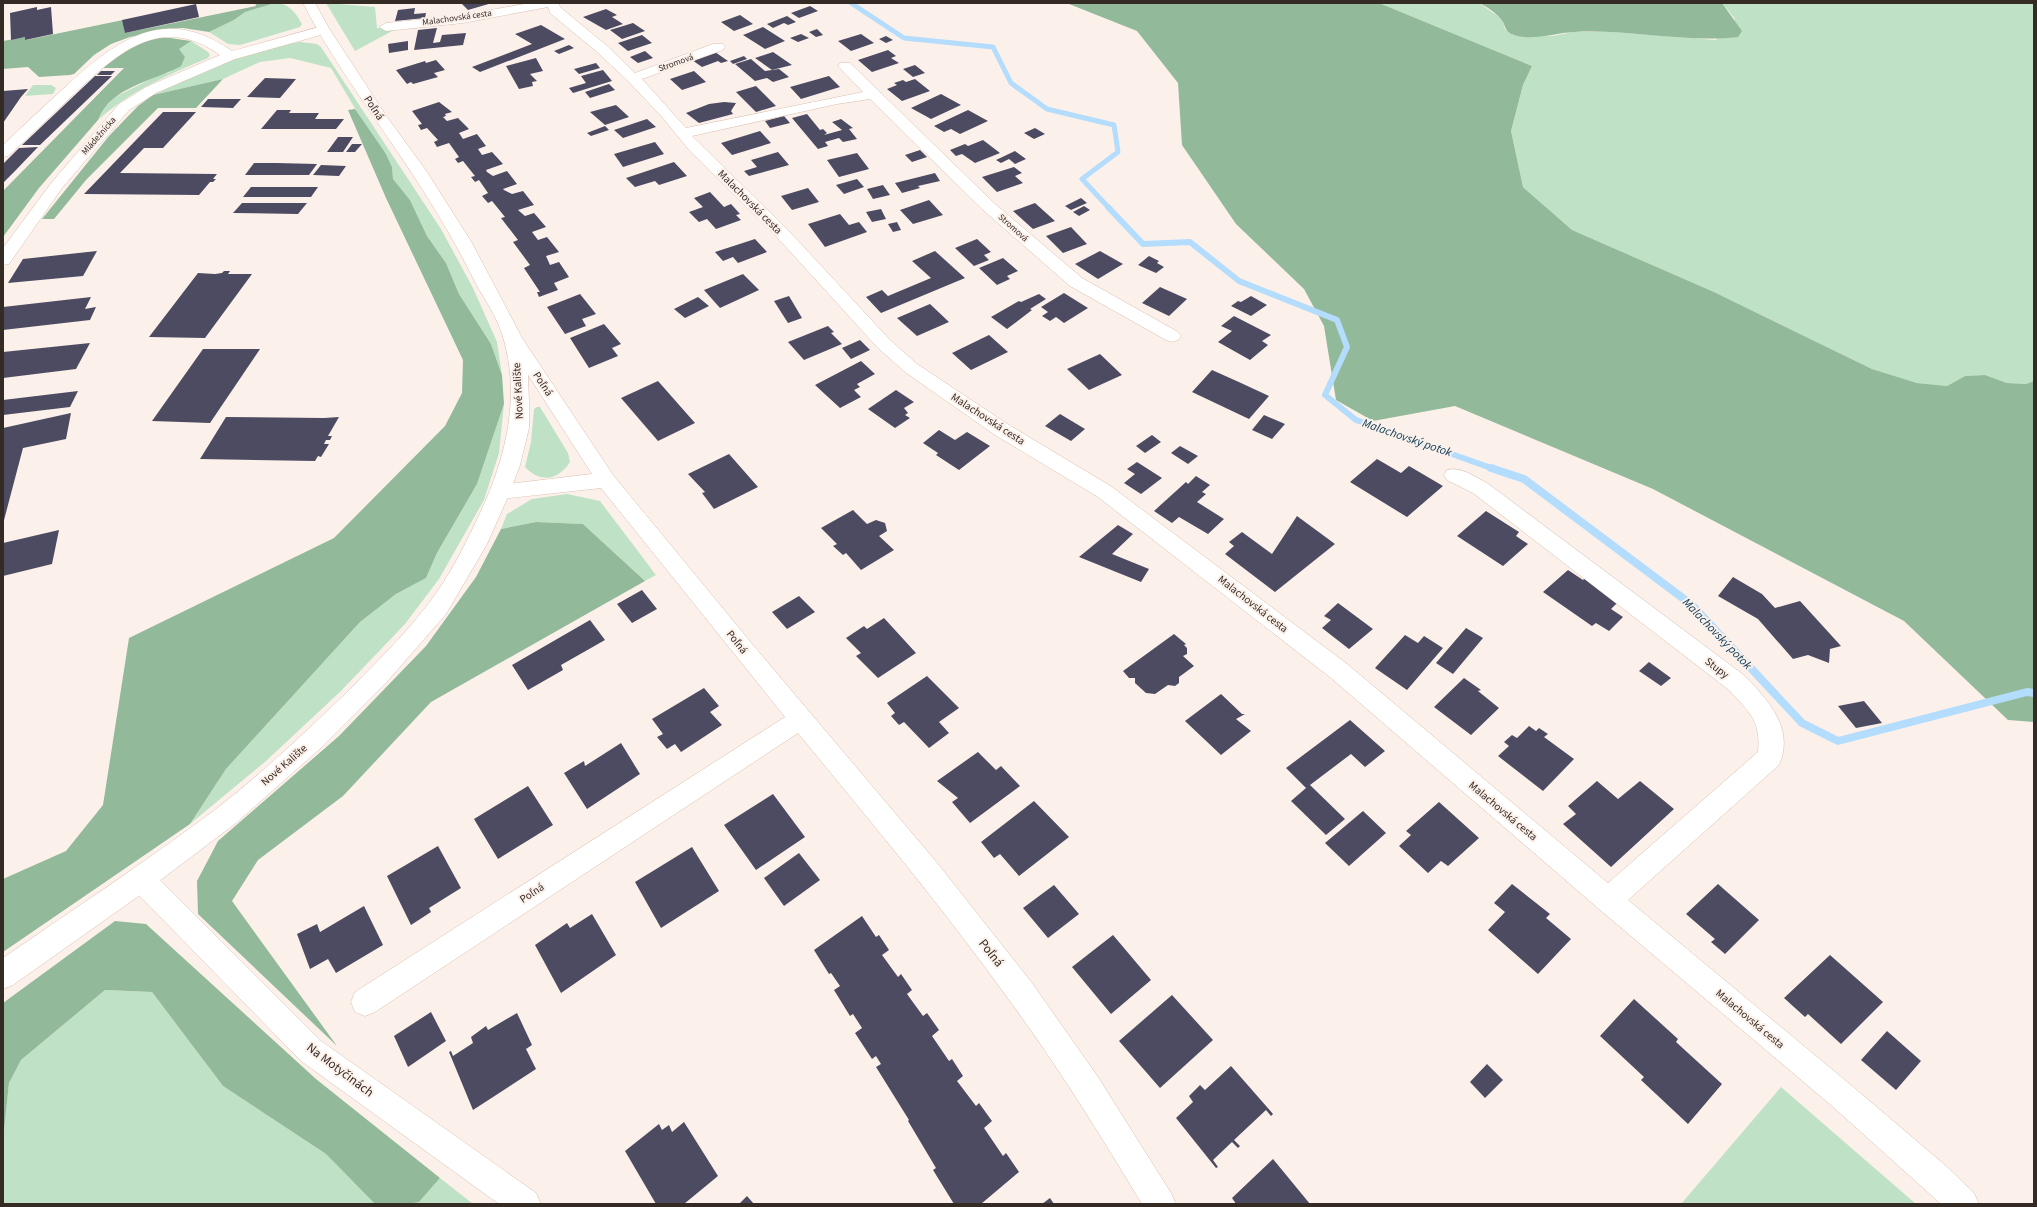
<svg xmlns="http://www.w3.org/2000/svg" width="2037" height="1207" viewBox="0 0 2037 1207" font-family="'Source Sans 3',sans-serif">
  <rect width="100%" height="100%" fill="#fcf1ea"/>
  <g fill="#bfe2c6">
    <path d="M275,3C289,3 296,13 302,24L300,27L240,45L228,44L209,32L234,20L245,12Z"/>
    <polygon points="326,3 375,7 377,28 396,29 355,51"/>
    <polygon points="1379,3 1479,3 1502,19 1505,29 1513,35 1552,36 1573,32 1612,32 1716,40 1735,19 1722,3 2034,3 2034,381 2026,384 2007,383 1985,375 1965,376 1947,386 1917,383 1872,369 1714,292 1572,230 1523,187 1511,131 1523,85 1532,66"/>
    <path d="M191,41L208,52L210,55L208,58C168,75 130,91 98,120L101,111L115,97L157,76L170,72L185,57L178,49Z"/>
    <path d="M300,42L317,44L321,47L441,229L473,288L497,342L502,375L491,344L459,294L446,263L427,236L410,200L393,179L392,167L386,154L369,132L331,68L290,58L260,62L223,79L153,95C195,74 254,47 300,42Z"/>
    <polygon points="33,85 51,85 56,88 53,94 25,96"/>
    <polygon points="504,404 499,453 484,500 439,579 405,624 341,691 266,761 190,824 226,769 360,622 396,594 426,578 437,553 477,484"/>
    <path d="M537,407H540L568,453L570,462C558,481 540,483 525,467L531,442L534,409Z"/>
    <polygon points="567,494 600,501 656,575 645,581 583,524 536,522 501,529 507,514 532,499"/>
    <polygon points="105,990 152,992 223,1086 326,1154 375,1204 3,1204 3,1140 9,1083 21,1060"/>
    <polygon points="1781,1087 1916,1204 1681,1204"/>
    <polygon points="440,1178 473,1204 408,1204 419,1202"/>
  </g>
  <g fill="#92b99a">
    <polygon points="255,3 275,3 245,12 234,20 209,32 183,28 166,29 130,37 111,44 94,55 74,74 70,75 39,77 28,67 3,69 3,41 25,37 26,40 123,20 125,33 256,6"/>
    <polygon points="1062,3 1379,3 1532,66 1523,85 1511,131 1523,187 1572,230 1714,292 1872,369 1917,383 1947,386 1965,376 1985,375 2007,383 2026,384 2034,381 2034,722 2008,720 1904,621 1653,489 1455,406 1373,421 1336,400 1324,326 1304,289 1236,224 1182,145 1178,83 1137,31 1069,4"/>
    <path d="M1479,3H1722L1742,31L1738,37C1683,43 1629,29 1574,32C1554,33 1533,41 1514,35C1504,32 1506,25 1501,19C1496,13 1486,6 1479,3Z"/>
    <path d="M157,38H170L191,41L179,49L185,57L181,66C154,81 110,87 98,120L39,188L3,237V191L124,68H101L131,45Z"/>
    <polygon points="223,79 196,108 158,108 86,180 54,219 42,219 109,136 138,106 153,95"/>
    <polygon points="355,109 386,154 392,167 393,179 410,200 427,236 446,263 459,294 491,344 502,375 504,404 477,484 437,553 426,578 396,594 360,622 226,769 190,824 3,952 3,879 66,851 103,805 129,638 334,538 445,426 462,393 463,360 386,198 348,110"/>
    <polygon points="536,522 583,524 645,581 431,702 343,796 258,860 232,901 337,1046 198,914 197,881 218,841 339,736 426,646 476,577 501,529"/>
    <polygon points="115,921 146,924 316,1079 440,1178 419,1202 408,1204 375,1204 326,1154 223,1086 152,992 105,990 21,1060 9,1083 3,1140 3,1003"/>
  </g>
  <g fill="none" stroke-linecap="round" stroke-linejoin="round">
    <polyline stroke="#b4dcfc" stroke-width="5" points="851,3 904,38 993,47 1011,83 1047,109 1114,125 1118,152 1082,179 1109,208"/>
    <polyline stroke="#b4dcfc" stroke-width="6" points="1108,207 1143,244 1190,242 1239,281 1337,320 1347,347 1325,395 1356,420 1494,469"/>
    <polyline stroke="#b4dcfc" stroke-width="8" points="1491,468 1524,479 1692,605 1802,723 1838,741 2027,692 2034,693"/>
  </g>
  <g fill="#4d4b62">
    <polygon points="461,3 492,3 468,10"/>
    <polygon points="196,4 199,17 125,33 122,20"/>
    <polygon points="810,6 818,11 799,18 791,13"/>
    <polygon points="37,7 37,10 51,7 53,34 25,40 25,37 11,40 10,13"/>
    <polygon points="415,8 414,14 426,13 425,18 395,21 398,10"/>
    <polygon points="606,9 617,15 612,17 623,24 606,30 583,17"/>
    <polygon points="740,15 753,24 734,31 721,22"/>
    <polygon points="787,16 796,22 788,25 784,23 773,28 767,24"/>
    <polygon points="633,23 645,31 622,39 610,30"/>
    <polygon points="541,25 565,39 480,72 472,67 532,44 515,34"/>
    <polygon points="763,27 785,41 765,49 743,35"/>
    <polygon points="437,28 433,43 440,42 442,35 466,33 463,45 414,50 418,30"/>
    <polygon points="817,29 823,35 816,37 809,32"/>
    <polygon points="801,34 809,38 798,42 790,38"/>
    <polygon points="861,34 874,43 851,51 838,41"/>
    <polygon points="642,35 652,43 628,51 618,43"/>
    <polygon points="886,36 893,40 886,43 879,39"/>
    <polygon points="408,41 408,50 389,53 388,44"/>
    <polygon points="569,45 574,48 559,54 554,51"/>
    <polygon points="888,50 896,56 891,58 899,63 872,72 858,60"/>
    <polygon points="645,51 653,58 638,63 630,57"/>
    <polygon points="715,52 728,61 721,63 718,61 702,67 692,60"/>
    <polygon points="773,52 792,65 772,70 755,58"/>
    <polygon points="744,56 747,59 733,64 730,61"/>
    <polygon points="536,58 543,71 530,74 537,81 532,82 533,86 519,89 506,66"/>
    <polygon points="751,59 765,71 779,69 789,77 773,82 767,78 755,81 735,64"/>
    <polygon points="436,60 445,70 434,73 438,77 413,84 411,82 407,84 396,70 425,61 426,63"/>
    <polygon points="596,63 600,68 579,74 574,69"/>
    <polygon points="915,65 925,73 913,77 903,69"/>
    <polygon points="603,70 612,81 573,93 569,88 586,83 581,76"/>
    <polygon points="101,71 115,71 111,75 97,75"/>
    <polygon points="694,71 706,82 682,90 670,79"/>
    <polygon points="95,76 112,76 40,145 22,145"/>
    <polygon points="829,76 840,87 801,99 790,87"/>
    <polygon points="265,78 296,79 280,98 247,97"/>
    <polygon points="915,79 930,91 902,101 887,89 897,85 894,83 903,80 906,82"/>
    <polygon points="609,84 615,90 590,98 585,92"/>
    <polygon points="756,86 776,106 756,112 736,92"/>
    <polygon points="28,89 21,97 3,123 3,91"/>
    <polygon points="941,94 961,105 931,119 911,108"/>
    <polygon points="208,99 241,99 233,108 201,107"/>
    <polygon points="439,102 452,112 445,114 446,116 443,117 447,121 458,118 469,129 459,133 463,139 477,134 486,146 478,149 482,155 492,152 503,164 486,170 487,172 493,176 507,171 517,184 503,189 504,190 512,194 523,191 534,205 518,210 525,216 534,213 546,227 532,232 538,240 547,237 559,252 546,256 550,265 559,262 569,277 554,283 558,290 539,297 537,292 540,292 524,268 530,265 513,242 518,240 501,218 505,217 492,201 488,203 482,196 488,193 479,180 475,182 471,177 475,176 463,161 458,163 455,159 459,157 449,143 437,147 434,142 438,140 427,128 421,130 418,125 422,124 412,111"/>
    <polygon points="724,102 736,103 731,111 733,114 699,123 686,113 709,104"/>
    <polygon points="616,105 629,117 605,125 590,112"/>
    <polygon points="277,110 291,110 289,113 319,113 315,119 344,119 336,129 261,129"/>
    <polygon points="968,110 988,121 960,134 951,129 944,132 934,126"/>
    <polygon points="163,112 196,112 163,148 144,148 120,173 217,174 213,179 216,179 213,182 210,182 199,195 84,194"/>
    <polygon points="807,114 820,130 823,129 827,133 824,135 842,130 832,122 841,119 853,128 849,129 857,139 843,142 839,138 825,142 828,146 818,149 792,118"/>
    <polygon points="784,116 790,123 770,128 765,121"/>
    <polygon points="647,119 656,127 623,138 614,130"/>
    <polygon points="605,126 609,130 591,136 587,133"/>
    <polygon points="1035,128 1045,134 1034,139 1024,133"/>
    <polygon points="760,131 771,143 732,155 721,143"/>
    <polygon points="338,137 353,137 343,152 327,152"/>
    <polygon points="983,140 1000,153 975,163 962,154 956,156 950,150 965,144 968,146"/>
    <polygon points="655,142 664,154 623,167 614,154"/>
    <polygon points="352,144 362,144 355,152 346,152"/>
    <polygon points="38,147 15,171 3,183 3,164 19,148"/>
    <polygon points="920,150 927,157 912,162 905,155"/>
    <polygon points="1015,151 1026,159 1015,164 1009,159 1001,163 996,160"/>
    <polygon points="778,152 789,165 749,176 744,171 757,167 751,160"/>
    <polygon points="857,153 869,169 839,177 827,160"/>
    <polygon points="674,162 687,176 659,185 655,181 635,187 626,178"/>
    <polygon points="254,163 276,163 317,164 309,175 245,175"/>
    <polygon points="321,165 346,166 339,176 313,175"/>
    <polygon points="1014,167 1022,173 1015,176 1023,183 997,192 982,177"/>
    <polygon points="935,173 940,181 918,186 920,188 902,193 895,183"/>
    <polygon points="857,179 864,187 844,194 836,185"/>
    <polygon points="883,185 890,195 873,199 867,189"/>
    <polygon points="251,187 318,187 311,197 243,197"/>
    <polygon points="808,188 819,202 792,210 781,196"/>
    <polygon points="710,192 724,207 731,204 740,214 736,215 741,220 716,229 707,219 699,222 689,212 703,207 694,198"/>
    <polygon points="1081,198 1087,203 1071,210 1065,206"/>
    <polygon points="929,200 943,215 913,224 900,210"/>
    <polygon points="242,203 307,203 298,214 233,213"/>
    <polygon points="1035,203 1055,221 1033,229 1013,211"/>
    <polygon points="1084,206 1090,210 1079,216 1073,212"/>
    <polygon points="881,209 886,219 872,222 866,212"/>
    <polygon points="840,214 849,225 859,222 867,232 825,247 808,224"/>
    <polygon points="897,222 901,230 893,232 888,224"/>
    <polygon points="1071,227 1087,244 1063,253 1046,236"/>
    <polygon points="755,239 767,252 738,263 733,257 723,261 715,252"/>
    <polygon points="977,239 991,252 984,255 989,260 974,266 955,248"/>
    <polygon points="97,251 83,276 8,283 23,259"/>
    <polygon points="935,251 965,278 881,313 866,297 882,290 888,296 931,278 912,261"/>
    <polygon points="1100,251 1123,264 1098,279 1075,264"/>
    <polygon points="1149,256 1159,261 1157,263 1164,267 1156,273 1138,265"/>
    <polygon points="1003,258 1018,271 1007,276 1010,279 997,285 979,268"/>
    <polygon points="224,271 230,271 228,274 252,274 205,338 149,337 198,273 215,274 222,273"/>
    <polygon points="743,274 759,290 720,308 704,290"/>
    <polygon points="1160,287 1187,299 1169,316 1142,303"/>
    <polygon points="1064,293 1088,308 1064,323 1056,317 1050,321 1042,316 1048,312 1041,307"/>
    <polygon points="580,294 596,314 582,319 586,326 565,334 547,307"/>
    <polygon points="1039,294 1046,299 1030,309 1032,310 1007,329 991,317 1019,301 1021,302"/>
    <polygon points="789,296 802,318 788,323 774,301"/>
    <polygon points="1251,296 1267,305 1251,316 1231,306 1238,301 1241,302"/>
    <polygon points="91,297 85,309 96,307 90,320 3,330 3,307"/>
    <polygon points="698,297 709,306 685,318 674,309"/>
    <polygon points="930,304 949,322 917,336 897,318"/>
    <polygon points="1234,316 1271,335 1262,341 1268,345 1250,360 1218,342 1232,331 1221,326"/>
    <polygon points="604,324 621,344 612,348 618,356 589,368 570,338"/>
    <polygon points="828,326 834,332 831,333 842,344 804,360 788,342"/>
    <polygon points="989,335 1008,352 971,370 952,353"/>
    <polygon points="860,340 870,350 851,359 842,348"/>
    <polygon points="90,343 76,369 3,378 3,352"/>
    <polygon points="203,349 260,349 210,423 152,421"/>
    <polygon points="1100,354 1122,375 1089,390 1067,369"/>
    <polygon points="861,361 875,374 857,384 860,387 854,390 861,397 840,408 815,385"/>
    <polygon points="1212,370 1241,383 1269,396 1249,419 1192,392"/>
    <polygon points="658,381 695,423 658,441 621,398"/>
    <polygon points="896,390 914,402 904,408 908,413 905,415 910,418 895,428 868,409"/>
    <polygon points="78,391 70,407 3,415 3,400"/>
    <polygon points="71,413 66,439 23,448 3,524 3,428"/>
    <polygon points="1060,414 1085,429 1071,441 1045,426"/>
    <polygon points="1264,415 1285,424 1272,439 1252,430"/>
    <polygon points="226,417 324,418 339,417 328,436 332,436 330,440 326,440 324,444 329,444 321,457 318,456 315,461 200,459"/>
    <polygon points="939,430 955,440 967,432 990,446 959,470 936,455 938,453 923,443"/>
    <polygon points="1152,435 1161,442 1145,453 1136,446"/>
    <polygon points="1180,446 1198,456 1188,464 1171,453"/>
    <polygon points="729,454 758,487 714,509 702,493 705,492 688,474"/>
    <polygon points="1377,459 1401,473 1409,466 1443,486 1407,517 1350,482"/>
    <polygon points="1137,462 1162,478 1141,494 1124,483 1135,474 1127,469"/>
    <polygon points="1196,476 1210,485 1202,492 1206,494 1197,502 1224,519 1208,534 1179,517 1172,523 1154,511 1186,482 1188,484"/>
    <polygon points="853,510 867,524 876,520 885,523 887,531 879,536 894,550 861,570 846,553 843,555 833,546 837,544 821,528"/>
    <polygon points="1486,511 1519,532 1516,536 1528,544 1503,566 1457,536"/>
    <polygon points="1297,516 1335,544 1275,592 1225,554 1234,546 1229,542 1242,532 1272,554"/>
    <polygon points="1118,525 1133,534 1112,554 1149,569 1141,582 1079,557"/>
    <polygon points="59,530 52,564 3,576 3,543"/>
    <polygon points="1568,570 1583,580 1586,577 1600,587 1598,589 1617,603 1611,609 1623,617 1609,631 1596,623 1592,626 1543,592"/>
    <polygon points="1733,577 1762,594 1775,608 1800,601 1841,646 1830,649 1829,663 1808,655 1793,659 1758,619 1718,596"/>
    <polygon points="642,590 657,609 632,623 617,604"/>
    <polygon points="799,596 815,612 787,629 772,612"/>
    <polygon points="1338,603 1373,629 1349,649 1322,628 1331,620 1324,616"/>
    <polygon points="884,618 916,653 878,678 856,656 861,653 846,638 864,626 867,629"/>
    <polygon points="590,620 605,640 561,665 563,670 528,690 512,665"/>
    <polygon points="1466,628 1483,638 1453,674 1436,663"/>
    <polygon points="1174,634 1186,644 1184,645 1187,648 1187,654 1183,656 1194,666 1179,677 1179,683 1175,686 1168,685 1155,694 1146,693 1135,683 1135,678 1129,678 1123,671"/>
    <polygon points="1405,635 1418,643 1424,636 1443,648 1407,690 1375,668"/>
    <polygon points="1649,662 1671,678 1661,686 1639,671"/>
    <polygon points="927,676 959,708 939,722 949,733 929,748 904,722 899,725 891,716 895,713 887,703"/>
    <polygon points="1464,678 1481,690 1478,691 1499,708 1471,735 1434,707"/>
    <polygon points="704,688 719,706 710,712 722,725 681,752 675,744 667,749 657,737 663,734 652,719"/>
    <polygon points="1221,694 1242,714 1245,714 1236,719 1251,731 1221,755 1185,721"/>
    <polygon points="1864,701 1882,723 1856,728 1838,706"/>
    <polygon points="1350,720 1385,751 1365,767 1351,754 1310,785 1345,819 1326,835 1291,801 1306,788 1286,768"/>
    <polygon points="1529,726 1536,731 1539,728 1548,734 1544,737 1574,759 1543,791 1498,756 1509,746 1504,742 1512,735 1517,738"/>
    <polygon points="621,743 640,774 587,809 564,773 584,761 585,766"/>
    <polygon points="978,752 996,770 1001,766 1020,786 970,823 952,802 958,798 937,781"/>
    <polygon points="1597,781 1618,799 1640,781 1674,809 1611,867 1563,824 1576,814 1568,806"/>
    <polygon points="528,786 553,825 498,859 474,819"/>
    <polygon points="773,794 805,837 756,870 724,825"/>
    <polygon points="1034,801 1069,837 1019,876 1000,854 994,858 981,842"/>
    <polygon points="1439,802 1479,838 1448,866 1441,861 1428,873 1399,846 1411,835 1406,831"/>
    <polygon points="1363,811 1386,833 1349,866 1325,843"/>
    <polygon points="438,846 461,888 429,908 431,912 411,925 387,876"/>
    <polygon points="692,847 719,891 661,928 635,882"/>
    <polygon points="799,853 820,880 784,906 764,878"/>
    <polygon points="1512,884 1550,914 1546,918 1571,939 1538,974 1488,930 1505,912 1494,903"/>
    <polygon points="1718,884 1759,920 1725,954 1711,942 1715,939 1686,914"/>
    <polygon points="1054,885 1079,914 1048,938 1023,908"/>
    <polygon points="364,906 383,945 336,973 328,959 310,969 297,934 317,924 320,932"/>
    <polygon points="592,914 616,955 561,993 535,945 567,923 570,928"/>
    <polygon points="862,916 876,937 879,935 889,950 882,955 898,977 901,974 912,990 907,994 923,1016 927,1013 939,1030 932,1036 949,1061 952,1059 963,1076 957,1081 976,1106 979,1103 992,1121 984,1128 1003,1156 1006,1153 1019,1172 981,1204 954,1204 933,1170 936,1168 908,1121 909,1120 876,1067 881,1064 876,1056 872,1059 855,1033 862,1028 853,1014 850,1016 834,990 840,986 831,973 829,974 814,950"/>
    <polygon points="1113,935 1151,980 1111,1014 1072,967"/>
    <polygon points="1830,955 1883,1002 1841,1044 1808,1014 1805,1017 1784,998"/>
    <polygon points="1172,995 1213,1040 1160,1088 1119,1041"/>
    <polygon points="1634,999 1678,1039 1676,1042 1722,1084 1688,1124 1641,1080 1644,1077 1600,1036"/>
    <polygon points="431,1012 446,1041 408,1067 394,1036"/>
    <polygon points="517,1013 532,1045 526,1049 536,1069 473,1110 449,1052 451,1051 453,1056 473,1043 471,1037 486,1026 488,1030"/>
    <polygon points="1887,1031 1921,1061 1896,1090 1861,1060"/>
    <polygon points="1487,1064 1503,1080 1485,1098 1470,1082"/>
    <polygon points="1231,1066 1273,1114 1271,1116 1266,1110 1234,1140 1240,1146 1238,1148 1232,1142 1213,1160 1218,1167 1216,1168 1176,1118 1193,1102 1189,1096 1200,1085 1205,1090"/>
    <polygon points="684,1122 718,1176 684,1204 656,1204 625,1151 659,1124 662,1130 669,1125 672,1132"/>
    <polygon points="1273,1159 1310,1204 1236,1204 1232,1198"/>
    <polygon points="747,1196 754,1204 739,1204"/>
    <polygon points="1050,1198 1054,1204 1042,1204"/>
  </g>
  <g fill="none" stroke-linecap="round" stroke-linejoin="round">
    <g stroke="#d9beae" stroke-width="1">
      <g id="minor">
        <path d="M530,3H558L561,8L606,45L635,73L713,44H723L725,47L723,50L642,79L686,128L863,92L838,66L840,63H850L994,203L1082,278L1178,332L1181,336L1178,340L1172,342L1166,340L1070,286L982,209L870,99L837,104L692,136L787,229L890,340L917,364L1009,425L1112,487L1347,664L1608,883L1758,752C1761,720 1749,712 1729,690L1473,493L1447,480L1444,475L1447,470C1461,466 1475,477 1487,483L1745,676C1768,700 1795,729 1779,765L1628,900L1852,1086L1946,1166L1974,1193L1979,1204H1941L1832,1106L1599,909L1331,678L1098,497L995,435L905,372L878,348L775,235L689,150L663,118L628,81L596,51L550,13L548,7L463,23L386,31L379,27L386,23L463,15Z"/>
        <path d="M323,26L330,30L328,33L235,59L156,93L129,110L62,188L9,264L3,265V248L52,182L119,104L146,87L220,55C160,12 117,54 73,95C51,116 30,136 8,156L3,157V145C23,126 43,107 63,89C115,41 164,3 232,51Z"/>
        <path d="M512,330L518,332L613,475L753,645L938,864L1032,983L1098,1077L1171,1193L1176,1204H1142C1101,1136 1059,1068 1012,1004C945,910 871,822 798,733L375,1012L365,1016L355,1012L351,1002L355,992L785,717L601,488L500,499L493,497L490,492L493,487L500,485L592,474L503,336L506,332Z"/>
        <polygon points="141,867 150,870 321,1041 536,1193 541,1204 499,1204 301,1061 132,888 128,879 132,870"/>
      </g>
    </g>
    <g stroke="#d9beae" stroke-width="1">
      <path id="tertiary" d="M303,3H315L330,30L387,117L427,172L472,243L521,336L528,375L529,403V428L520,465L510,492L487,544L446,614L385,684L323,746L236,823L150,888L13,985L3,989V958C74,909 147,861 216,809C260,775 301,736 341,698C371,668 403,637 429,603C450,576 467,541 481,511C506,457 521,396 503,337C498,318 484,299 475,282C457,245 436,210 413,175C376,118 334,64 303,3Z"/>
    </g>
    <use href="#minor" fill="#fff" fill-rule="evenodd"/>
    <use href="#tertiary" fill="#fff" fill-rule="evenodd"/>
  </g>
  <g text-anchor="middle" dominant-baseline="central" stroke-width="4" stroke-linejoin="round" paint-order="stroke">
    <g font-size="9" fill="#352b25" stroke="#fcf1ea">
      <text transform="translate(457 18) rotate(-8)">Malachovská cesta</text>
      <text transform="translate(676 63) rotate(-20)">Stromová</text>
      <text transform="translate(99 136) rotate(-49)">Mládežnícka</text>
      <text transform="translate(1013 228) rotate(42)">Stromová</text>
    </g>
    <g font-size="11" fill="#352b25" stroke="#fcf1ea">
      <text transform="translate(374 108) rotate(57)">Poľná</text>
      <text transform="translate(750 202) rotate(45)">Malachovská cesta</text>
      <text transform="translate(543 384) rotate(57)">Poľná</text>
      <text transform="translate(518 391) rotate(-93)">Nové Kalište</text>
      <text transform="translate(988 419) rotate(33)">Malachovská cesta</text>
      <text transform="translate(1253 604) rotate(38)">Malachovská cesta</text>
      <text transform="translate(737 642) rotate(51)">Poľná</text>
      <text transform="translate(1717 668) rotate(37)">Stupy</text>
      <text transform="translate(284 765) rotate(-41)">Nové Kalište</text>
      <text transform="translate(1503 811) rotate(40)">Malachovská cesta</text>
      <text transform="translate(532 893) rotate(-33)">Poľná</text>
      <text transform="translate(1750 1019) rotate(40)">Malachovská cesta</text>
    </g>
    <g font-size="12" font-style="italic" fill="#093958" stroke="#fcf1ea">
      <text transform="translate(1407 438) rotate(19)">Malachovský potok</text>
      <text transform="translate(1717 634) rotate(46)">Malachovský potok</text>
    </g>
    <g font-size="13" fill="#352b25" stroke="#fcf1ea">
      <text transform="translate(991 953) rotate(52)">Poľná</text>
      <text transform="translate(340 1070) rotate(37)">Na Motyčinách</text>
    </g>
  </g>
  <rect width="2037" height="1207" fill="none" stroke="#352b25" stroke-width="8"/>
</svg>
